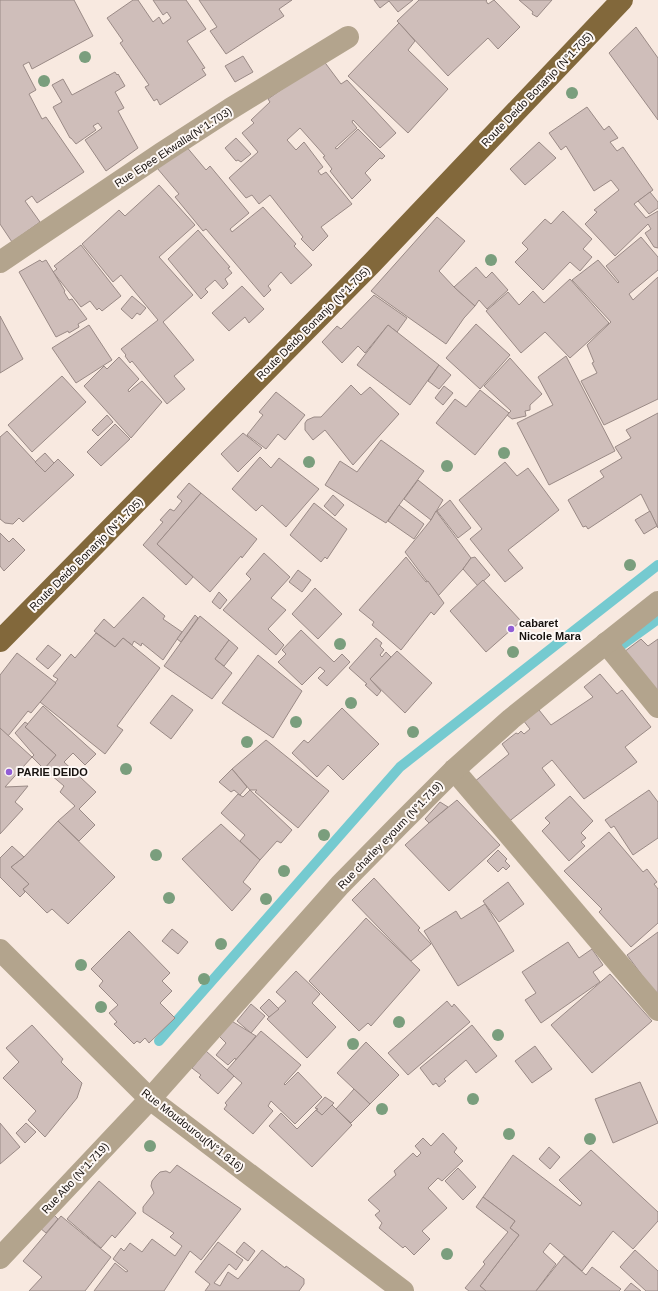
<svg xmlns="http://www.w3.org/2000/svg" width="658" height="1291" viewBox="0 0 658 1291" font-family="Helvetica,sans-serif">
  <rect width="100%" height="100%" fill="#f8e9e0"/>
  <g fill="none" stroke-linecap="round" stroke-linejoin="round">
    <g stroke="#75cad0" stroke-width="10">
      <polyline points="611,653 658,619"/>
      <polyline points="159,1041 400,767 658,565"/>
    </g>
  </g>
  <g fill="#cfbeba" stroke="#9a8a86">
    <polygon points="0,0 74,0 93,36 32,69 29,62 23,65 36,90 29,94 42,119 46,117 84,172 37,203 32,196 25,201 40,222 12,242 0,224"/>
    <polygon points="133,0 138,0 153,22 159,17 163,24 171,18 167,12 163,15 153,0 186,0 206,29 187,41 205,68 202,69 206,75 160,105 157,99 154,101 145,87 149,85 120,43 123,41 107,18"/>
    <polygon points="199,0 292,0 279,9 284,16 226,54 210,31 217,27"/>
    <polygon points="374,0 413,0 398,12 389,1 380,8"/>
    <polygon points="419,0 487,0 486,1 488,4 494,0 520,27 498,49 488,38 448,76 397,21"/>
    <polygon points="519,0 552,0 537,17 532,14 533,12"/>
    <polygon points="399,23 415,41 408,50 448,89 408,133 348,76"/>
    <polygon points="636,27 658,58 658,120 609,53"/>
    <polygon points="243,56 253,72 235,82 225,66"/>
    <polygon points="323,60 341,84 347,80 396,133 380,148 353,120 352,122 357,128 335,148 337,149 358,129 385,156 382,159 380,158 365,173 371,180 352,199 330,171 332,169 323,157 325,156 300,128 287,140 296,150 304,142 323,167 318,171 321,175 326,172 352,204 321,227 328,236 313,251 301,239 303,237 270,195 259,204 252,195 246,198 229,178 258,152 242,133 254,123 251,120 270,102 268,99"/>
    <polygon points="115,72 117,75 118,74 125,86 115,92 124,108 118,111 138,148 106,171 85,140 102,128 98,123 93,126 96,130 76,144 71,138 70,138 53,107 62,102 52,85 63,79 72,95"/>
    <polygon points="587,107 604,130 609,126 618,138 610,142 617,151 623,147 653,190 634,204 646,218 658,211 658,248 654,247 645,233 651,229 648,224 615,256 585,224 597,212 594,210 619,190 611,180 594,191 566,146 561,150 549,133"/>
    <polygon points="236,138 251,154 241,162 238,160 236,161 225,148"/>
    <polygon points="539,142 556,158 525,185 510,169"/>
    <polygon points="185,145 206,170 210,166 249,213 230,229 232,232 263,207 296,244 294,246 312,265 291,284 281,272 268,286 271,290 264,297 206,229 203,231 175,197 179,194 157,168"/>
    <polygon points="159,185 195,225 159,257 193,295 163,322 194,360 174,376 185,389 167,404 132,361 130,363 125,356 126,355 121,349 158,320 121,275 113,282 82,244 119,210 125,216"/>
    <polygon points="650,192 658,202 658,208 649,214 638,201"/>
    <polygon points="563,211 592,239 583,249 592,257 580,271 570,262 543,290 515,262 528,249 522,243 545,219 551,224"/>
    <polygon points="437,217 465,241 439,271 454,287 475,306 464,318 446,344 371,291"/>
    <polygon points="198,230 230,267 228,268 232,273 225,279 228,284 223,289 215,280 205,289 208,292 201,299 168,259"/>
    <polygon points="641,237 658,257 658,270 629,294 633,300 658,277 658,399 604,425 581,381 597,373 592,363 594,362 587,345 611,322 572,280 598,260 618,283 619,282 606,266"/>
    <polygon points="81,245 121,296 102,311 99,308 97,310 90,301 81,307 53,272 57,269 54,266"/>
    <polygon points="40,260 42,262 46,260 65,291 64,292 69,300 72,299 87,319 78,324 79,327 69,333 68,331 56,337 19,272"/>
    <polygon points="476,267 486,278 492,272 508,290 487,309 479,300 475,306 454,287"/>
    <polygon points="570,279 609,323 570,358 545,332 521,353 486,311 508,292 519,305 533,291 544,303"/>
    <polygon points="242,286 264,309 249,323 245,317 229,331 212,313"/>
    <polygon points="374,295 407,318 397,332 388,325 365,353 358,346 342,363 322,342 337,326 341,329"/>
    <polygon points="132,296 146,308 140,315 137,313 132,319 121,309"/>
    <polygon points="0,316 23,359 0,373"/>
    <polygon points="476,324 510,355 480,389 446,358"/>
    <polygon points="89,325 112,360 76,383 52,348"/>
    <polygon points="388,325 439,365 410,405 357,365"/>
    <polygon points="566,356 615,451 549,485 517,423 553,405 538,377"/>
    <polygon points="119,357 139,379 128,390 129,392 132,389 142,381 162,402 131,438 84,386 104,366 107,369"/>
    <polygon points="510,358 542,394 530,405 530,410 525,411 526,416 512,419 507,415 511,411 484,386"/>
    <polygon points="439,365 451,375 439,389 428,381"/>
    <polygon points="62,376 86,402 32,452 8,425"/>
    <polygon points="351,385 361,395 370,387 399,414 353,465 325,430 313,440 305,430 305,423 307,420 314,417 321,417"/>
    <polygon points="444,386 453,393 443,405 435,398"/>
    <polygon points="480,390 509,413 475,455 436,423 455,399 466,407"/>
    <polygon points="276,392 305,415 285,440 278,434 266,449 247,435 263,415 259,412"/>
    <polygon points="658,413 658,528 641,494 588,529 586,526 583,527 568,500 604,477 600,471 622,458 615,447 631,438 626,430"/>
    <polygon points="107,415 113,422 98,436 92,430"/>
    <polygon points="115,424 130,439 101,466 87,452"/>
    <polygon points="7,431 45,472 58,459 74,475 23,522 19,518 13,524 5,523 0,519 0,437"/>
    <polygon points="243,433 262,448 238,472 221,454"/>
    <polygon points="381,440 424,471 386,523 325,485 340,461 357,472"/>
    <polygon points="45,453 54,463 45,472 35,462"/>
    <polygon points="260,457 271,468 279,458 319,489 286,527 262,505 256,511 232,489"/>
    <polygon points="505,462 517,476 528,468 559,510 508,550 523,568 505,582 470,539 482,529 459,500"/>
    <polygon points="418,480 443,500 431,520 404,499"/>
    <polygon points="189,483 201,493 157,544 193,577 186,585 143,545 163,522 160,520 170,509 174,511 182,501 177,497"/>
    <polygon points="201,493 257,539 242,558 241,556 210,592 157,544"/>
    <polygon points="333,495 344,505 335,516 324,506"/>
    <polygon points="450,500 471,528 458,538 437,511"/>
    <polygon points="314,503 347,529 327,559 325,557 321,562 290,535"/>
    <polygon points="399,505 424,524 414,539 388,521"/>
    <polygon points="436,511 471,558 463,569 438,596 405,552 431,520"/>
    <polygon points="650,511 657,526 644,534 635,520"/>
    <polygon points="0,533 9,542 13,538 25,550 4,571 0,566"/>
    <polygon points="264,553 290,577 271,598 286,610 268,629 284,645 276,655 223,610 251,579 246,574"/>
    <polygon points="406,557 426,582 428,581 444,603 434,615 431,612 401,650 372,625 374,622 359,610"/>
    <polygon points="475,557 490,575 478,586 463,569 471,558"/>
    <polygon points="298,570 311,580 302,592 289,582"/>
    <polygon points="483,580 521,621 486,652 450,611"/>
    <polygon points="315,588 342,614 318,639 292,614"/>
    <polygon points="219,592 227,600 220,609 212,602"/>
    <polygon points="143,597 165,616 163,619 182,632 163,660 142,643 141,646 134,641 132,645 123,638 115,647 94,631 104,619 114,628"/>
    <polygon points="195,615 198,618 181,642 177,639"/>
    <polygon points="200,616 229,640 215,659 232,673 212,699 164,666"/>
    <polygon points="301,630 334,662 342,654 350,662 327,686 318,678 325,671 320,667 302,685 278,662 286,654 282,650"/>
    <polygon points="96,633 115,647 123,638 160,668 117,726 123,730 105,754 40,702 58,679 53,676 71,654 75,658"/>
    <polygon points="376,638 382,643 380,646 384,650 380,655 382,657 386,652 391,657 370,679 381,691 377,696 365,685 367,684 349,668"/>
    <polygon points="641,639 648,646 658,639 658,695 624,652"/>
    <polygon points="229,640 238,648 224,666 215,659"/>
    <polygon points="48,645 61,655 48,669 36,659"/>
    <polygon points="397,651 432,683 405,713 370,679"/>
    <polygon points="17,653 56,683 31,713 28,711 8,736 0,729 0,675"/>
    <polygon points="258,655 302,691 273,738 222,703"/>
    <polygon points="600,674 617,694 622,690 651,727 625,747 637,762 584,799 552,760 542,768 555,785 507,823 474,782 509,754 502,744 516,733 518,734 521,731 524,734 530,729 523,720 539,710 551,725 593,697 584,687"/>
    <polygon points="172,695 193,710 171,739 150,723"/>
    <polygon points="43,706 96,754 85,765 73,753 64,762 96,792 79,809 95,825 79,841 58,821 75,806 60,792 64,786 44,769 56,755 25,727"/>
    <polygon points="342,708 379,744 343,780 328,765 317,777 292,753 304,740 308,743"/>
    <polygon points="25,722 28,724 25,727 56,755 44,769 32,757 34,755 15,733"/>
    <polygon points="0,728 32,757 5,787 28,786 15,802 23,809 0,834"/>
    <polygon points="266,740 329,791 298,828 255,792 257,790 250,790 232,769"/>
    <polygon points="232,769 247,787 240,795 234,790 231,792 219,782"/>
    <polygon points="250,790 292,830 281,843 277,841 260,860 240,841 245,835 221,813 238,794 243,797"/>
    <polygon points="649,790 658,802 658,838 633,855 614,826 611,828 605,820"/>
    <polygon points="570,796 593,821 581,833 586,838 581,842 585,846 569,861 542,831 550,823 545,818"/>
    <polygon points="457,800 500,845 449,891 405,845 429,823"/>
    <polygon points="440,802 448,807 429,823 425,819"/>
    <polygon points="58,821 115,877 68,924 52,909 47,913 23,889 29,884 11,867 24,857"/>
    <polygon points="221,824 260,860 243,882 251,889 232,911 182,859"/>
    <polygon points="609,832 643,872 647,869 657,882 654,884 658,889 658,923 631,947 599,912 602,909 564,871"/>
    <polygon points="12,846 24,857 11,867 29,884 23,889 25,892 20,897 0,877 0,858"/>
    <polygon points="498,850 507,859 505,861 510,866 506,870 503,867 498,872 487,861"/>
    <polygon points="374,878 420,928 418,930 431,944 411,961 352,900"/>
    <polygon points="508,882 524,904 499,922 483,901"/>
    <polygon points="485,904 514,951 458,986 424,931 456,911 461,919"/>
    <polygon points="366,918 420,970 371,1026 368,1023 359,1031 309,981"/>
    <polygon points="172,929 188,942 178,954 162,941"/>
    <polygon points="129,931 170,973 162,981 172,991 160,1003 175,1018 149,1043 145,1038 140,1043 137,1041 134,1044 114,1024 117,1022 109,1013 118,1005 99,986 103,981 91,969"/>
    <polygon points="658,932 658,997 627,955"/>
    <polygon points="568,942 579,958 592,949 603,965 593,972 600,982 541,1023 525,1000 536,993 522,972"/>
    <polygon points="296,971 320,994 312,1003 336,1027 307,1058 267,1019 286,1001 276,992"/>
    <polygon points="610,974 652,1021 592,1073 551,1025"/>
    <polygon points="269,999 279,1009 269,1017 260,1008"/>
    <polygon points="447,1001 452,1007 454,1004 470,1022 408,1075 388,1053"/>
    <polygon points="251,1004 265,1016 251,1033 237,1021"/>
    <polygon points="230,1020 256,1036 236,1060 235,1058 228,1065 216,1055 226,1043 218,1035"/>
    <polygon points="32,1025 63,1059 61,1062 82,1083 77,1098 45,1137 28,1120 36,1111 3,1078 19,1062 6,1048"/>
    <polygon points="472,1025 497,1056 476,1073 466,1060 444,1079 446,1081 439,1087 436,1083 433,1085 420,1068"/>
    <polygon points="261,1031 301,1065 284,1084 285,1085 298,1072 322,1097 295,1124 271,1101 268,1106 273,1111 253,1134 224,1109 227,1105 225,1103 242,1083 227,1070"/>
    <polygon points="366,1042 399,1075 370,1104 337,1073"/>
    <polygon points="535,1046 552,1069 532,1083 515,1061"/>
    <polygon points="206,1051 234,1076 218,1094 199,1077 201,1075 192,1068"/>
    <polygon points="640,1082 658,1123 613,1143 595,1099"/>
    <polygon points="354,1089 370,1104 351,1123 336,1109"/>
    <polygon points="325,1097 334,1103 322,1115 316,1110 318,1109 315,1108"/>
    <polygon points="332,1105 352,1125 312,1167 269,1126 281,1113 297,1129 316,1110 322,1115"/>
    <polygon points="0,1123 20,1147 0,1164"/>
    <polygon points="26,1123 36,1132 25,1143 16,1133"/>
    <polygon points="443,1133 457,1148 454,1152 463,1161 442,1181 438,1178 428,1188 447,1208 422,1231 430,1239 414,1255 405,1246 403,1248 379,1228 382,1223 375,1215 380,1211 368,1200 396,1175 394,1171 413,1153 417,1157 421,1153 415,1146 423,1138 431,1146"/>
    <polygon points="549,1147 560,1157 550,1169 539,1159"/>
    <polygon points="591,1150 658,1212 658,1221 633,1249 613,1231 582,1271 550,1243 543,1252 556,1264 536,1291 486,1291 480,1286 519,1235 510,1228 515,1221 483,1197 513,1155 580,1206 582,1203 559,1180"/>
    <polygon points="177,1165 241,1209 201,1260 190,1251 164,1291 94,1291 115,1263 126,1272 128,1271 113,1259 121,1248 124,1251 130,1243 142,1252 152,1239 175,1256 182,1246 170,1237 174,1233 143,1212 143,1207 154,1193 151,1186 152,1181 156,1176 160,1172 166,1171 170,1173"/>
    <polygon points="458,1168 476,1187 463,1200 445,1181"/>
    <polygon points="99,1181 136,1213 115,1238 112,1235 101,1248 67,1219"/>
    <polygon points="483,1197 515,1221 510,1228 519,1235 480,1286 486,1291 469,1291 465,1288 485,1264 483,1262 508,1232 476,1207"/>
    <polygon points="52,1213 58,1219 46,1233 40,1228"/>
    <polygon points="61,1216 111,1257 85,1291 29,1291 42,1277 23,1261"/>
    <polygon points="218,1242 243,1260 236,1270 229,1264 214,1283 220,1286 228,1272 238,1279 262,1250 285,1268 286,1266 304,1279 304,1284 299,1291 205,1291 210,1284 195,1272"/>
    <polygon points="244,1242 255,1251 248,1261 236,1252"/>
    <polygon points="635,1250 658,1271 658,1291 646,1291 620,1267"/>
    <polygon points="564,1256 586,1275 592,1267 621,1289 619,1291 536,1291"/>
    <polygon points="631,1283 641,1291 624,1291"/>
  </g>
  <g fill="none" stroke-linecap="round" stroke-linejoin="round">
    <g stroke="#b3a48d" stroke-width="22">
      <polyline points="0,262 162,153 230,109 348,37"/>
      <polyline points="606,643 658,707"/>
      <polyline points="454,770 658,1010"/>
      <polyline points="0,950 150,1099 403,1291"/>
      <polyline points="0,1258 150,1099 340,885 399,825 454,770 511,719 658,602"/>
    </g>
    <polyline stroke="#82683b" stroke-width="22" points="0,641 371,264 622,0"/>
  </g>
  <g fill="#7a9e7d">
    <circle cx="85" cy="57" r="6"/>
    <circle cx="44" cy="81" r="6"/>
    <circle cx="572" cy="93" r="6"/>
    <circle cx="491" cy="260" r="6"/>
    <circle cx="504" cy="453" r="6"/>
    <circle cx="309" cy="462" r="6"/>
    <circle cx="447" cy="466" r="6"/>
    <circle cx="630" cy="565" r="6"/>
    <circle cx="340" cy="644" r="6"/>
    <circle cx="513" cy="652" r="6"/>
    <circle cx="351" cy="703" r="6"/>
    <circle cx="296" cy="722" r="6"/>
    <circle cx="413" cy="732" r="6"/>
    <circle cx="247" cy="742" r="6"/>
    <circle cx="126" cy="769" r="6"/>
    <circle cx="324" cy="835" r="6"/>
    <circle cx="156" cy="855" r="6"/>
    <circle cx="284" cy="871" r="6"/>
    <circle cx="169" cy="898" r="6"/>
    <circle cx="266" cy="899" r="6"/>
    <circle cx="221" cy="944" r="6"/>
    <circle cx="81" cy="965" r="6"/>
    <circle cx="204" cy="979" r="6"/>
    <circle cx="101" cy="1007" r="6"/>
    <circle cx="399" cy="1022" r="6"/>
    <circle cx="498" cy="1035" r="6"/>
    <circle cx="353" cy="1044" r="6"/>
    <circle cx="473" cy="1099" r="6"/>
    <circle cx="382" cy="1109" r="6"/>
    <circle cx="509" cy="1134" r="6"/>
    <circle cx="590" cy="1139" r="6"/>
    <circle cx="150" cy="1146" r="6"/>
    <circle cx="447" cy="1254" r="6"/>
  </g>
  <g fill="#915dd5" stroke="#fef8f5" stroke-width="1.5">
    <circle cx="511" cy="629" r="4"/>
    <circle cx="9" cy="772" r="4"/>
  </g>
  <g text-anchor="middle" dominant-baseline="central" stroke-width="4" stroke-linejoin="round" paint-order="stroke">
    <g font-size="11" fill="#17120f" stroke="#fef8f5">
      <text transform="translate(537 89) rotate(-46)">Route Deido Bonanjo (N°1.705)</text>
      <text transform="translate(173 147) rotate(-33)">Rue Epee Ekwalla(N°1.703)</text>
      <text transform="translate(313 323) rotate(-45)">Route Deido Bonanjo (N°1.705)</text>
      <text transform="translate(86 554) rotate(-45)">Route Deido Bonanjo (N°1.705)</text>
      <text transform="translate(390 835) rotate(-46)">Rue charley eyoum (N°1.719)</text>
      <text transform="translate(193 1130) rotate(38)">Rue Moudourou(N°1.816)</text>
      <text transform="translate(75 1178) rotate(-47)">Rue Abo (N°1.719)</text>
    </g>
    <g font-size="11" font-weight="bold" fill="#17120f" stroke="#fef8f5" text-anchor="start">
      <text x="519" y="623">cabaret<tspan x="519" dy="13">Nicole Mara</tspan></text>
      <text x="17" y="772">PARIE DEIDO</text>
    </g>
  </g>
</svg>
